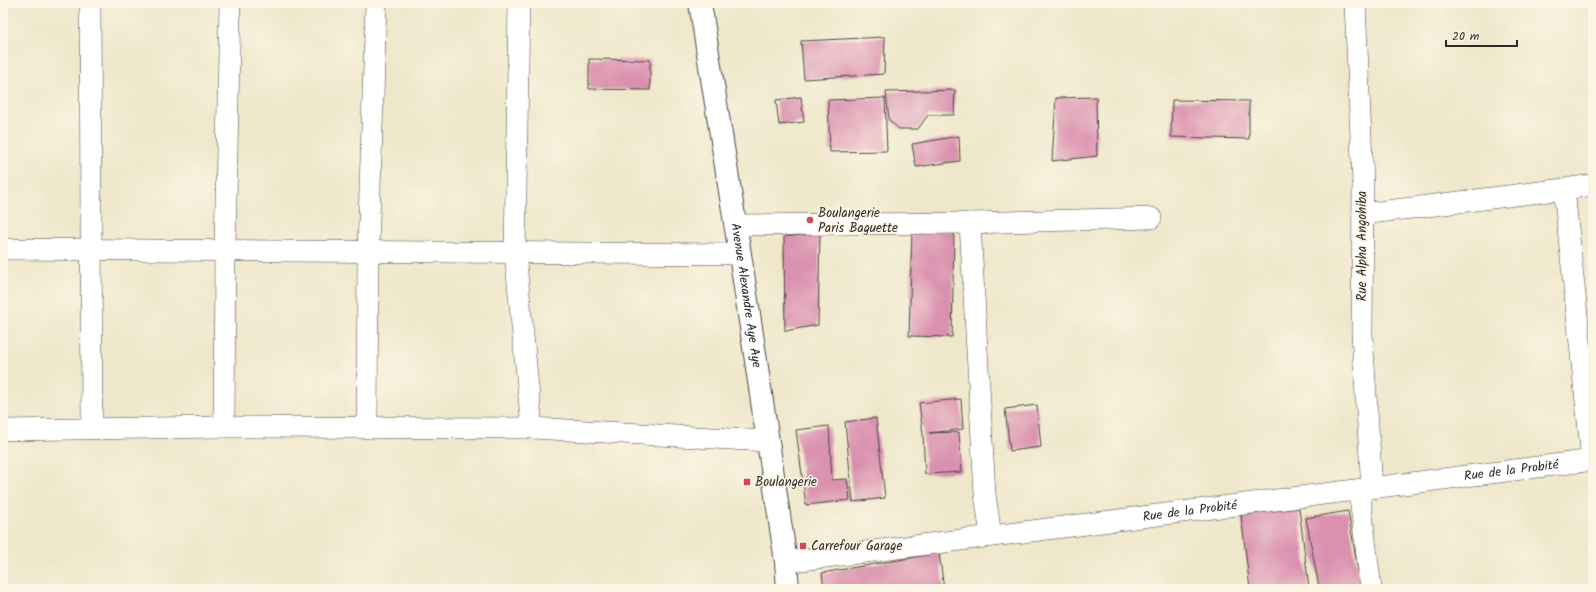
<svg xmlns="http://www.w3.org/2000/svg" width="1596" height="592" viewBox="0 0 1596 592" font-family="Kalam,sans-serif">
  <rect width="100%" height="100%" fill="#fcf5e5"/>
  <filter id="ink" filterUnits="userSpaceOnUse"><feTurbulence type="fractalNoise" baseFrequency=".025" numOctaves="2"/><feDisplacementMap in="SourceGraphic" scale="8" xChannelSelector="R" yChannelSelector="G"/><feConvolveMatrix kernelMatrix="1 2 1 2 8 2 1 2 1" color-interpolation-filters="sRGB"/></filter>
  <filter id="wash" filterUnits="userSpaceOnUse"><feTurbulence type="fractalNoise" baseFrequency=".012" numOctaves="4" result="noise"/><feDisplacementMap in="SourceGraphic" scale="16" xChannelSelector="R" yChannelSelector="G"/><feGaussianBlur stdDeviation="0.9" result="paint"/><feColorMatrix in="noise" values="0 0 0 0 0 0 0 0 0 0 0 0 0 0 0 0 0 1.4 0 .05"/><feComposite in="paint" operator="in"/></filter>
  <g filter="url(#wash)">
    <rect width="100%" height="100%" fill="#eee7ca"/>
    <g id="blocks">
      <g fill="#da91af">
        <polygon points="885,37 884,74 804,79 801,41"/>
        <polygon points="589,59 650,60 650,90 589,89"/>
        <polygon points="955,90 954,115 928,115 918,129 899,129 889,120 886,92"/>
        <polygon points="801,97 804,122 779,125 776,100"/>
        <polygon points="1096,97 1097,156 1052,161 1056,98"/>
        <polygon points="885,98 887,151 830,152 828,100"/>
        <polygon points="1172,100 1249,101 1249,139 1171,137"/>
        <polygon points="959,136 960,161 916,167 912,144"/>
        <polygon points="912,230 954,231 952,337 909,336"/>
        <polygon points="820,233 818,325 785,331 784,237"/>
        <polygon points="961,399 963,429 929,433 959,432 962,472 925,474 923,434 919,403"/>
        <polygon points="1037,405 1041,447 1010,451 1005,409"/>
        <polygon points="876,418 885,498 853,502 845,422"/>
        <polygon points="829,426 832,480 847,479 850,500 806,505 796,430"/>
        <polygon points="1299,508 1309,588 1250,589 1241,515"/>
        <polygon points="1348,511 1361,589 1346,589 1344,586 1319,587 1306,518"/>
        <polygon points="939,553 944,589 824,589 822,573"/>
      </g>
    </g>
  </g>
  <g filter="url(#ink)">
    <use href="#blocks" fill-opacity="0" stroke="#484743" stroke-width="1"/>
    <g fill="none" stroke-linecap="round" stroke-linejoin="round">
      <g stroke="#484743" stroke-width="22">
        <g id="minor">
          <polyline points="90,3 92,428"/>
          <polyline points="519,3 515,253 532,428"/>
          <polyline points="1355,3 1363,183 1362,334 1372,488"/>
          <polyline points="1363,214 1564,189"/>
          <polyline points="970,223 985,494 991,536"/>
          <polyline points="735,225 970,223 1151,218"/>
          <polyline points="3,249 740,254"/>
          <polyline points="224,427 225,249 230,3"/>
          <polyline points="367,427 368,251 376,3"/>
          <polyline points="3,430 224,427 532,428 767,441"/>
          <polyline points="1592,460 1564,189 1593,185"/>
          <polyline points="1359,490 1371,589"/>
          <path id="s1" d="M786,562L1593,460"/>
        </g>
      </g>
      <g stroke="#484743" stroke-width="24">
        <g id="tertiary">
          <path id="s2" d="M700,3L740,254L786,562L788,589"/>
        </g>
      </g>
      <use href="#minor" stroke="#fff" stroke-width="21"/>
      <use href="#tertiary" stroke="#fff" stroke-width="22"/>
    </g>
  </g>
  <g fill="#d1495b" stroke="#fcf5e5" stroke-width="1.5">
    <circle cx="810" cy="220" r="4"/>
    <rect x="743" y="478" width="8" height="8" rx="2"/>
    <rect x="799" y="542" width="8" height="8" rx="2"/>
  </g>
  <g text-anchor="middle" dominant-baseline="central" stroke-width="3" stroke-linejoin="round" paint-order="stroke">
    <g font-size="13" fill="#2b2b2b" stroke="#fcf5e5" text-anchor="start">
      <text x="818" y="213">Boulangerie<tspan x="818" dy="15">Paris Baguette</tspan></text>
      <text x="755" y="482">Boulangerie</text>
      <text x="811" y="546">Carrefour Garage</text>
    </g>
    <g font-size="13" fill="#2b2b2b" stroke="#fcf5e5">
      <text transform="translate(1362 246) rotate(-90)">Rue Alpha Angohiba</text>
      <text stroke="none"><textPath href="#s2" startOffset="296">Avenue Alexandre Aye Aye</textPath></text>
      <text stroke="none"><textPath href="#s1" startOffset="731">Rue de la Probité</textPath></text>
      <text stroke="none"><textPath href="#s1" startOffset="407">Rue de la Probité</textPath></text>
    </g>
  </g>
  <rect width="1596" height="592" fill="none" stroke="#fcf5e5" stroke-width="16"/>
  <path d="M1446 40v6h71v-6" fill="none" stroke="#2b2b2b" stroke-width="2"/>
  <text x="1452" y="40" font-size="12" fill="#2b2b2b" stroke="#fcf5e5" stroke-width="3" paint-order="stroke">20 m</text>
</svg>
